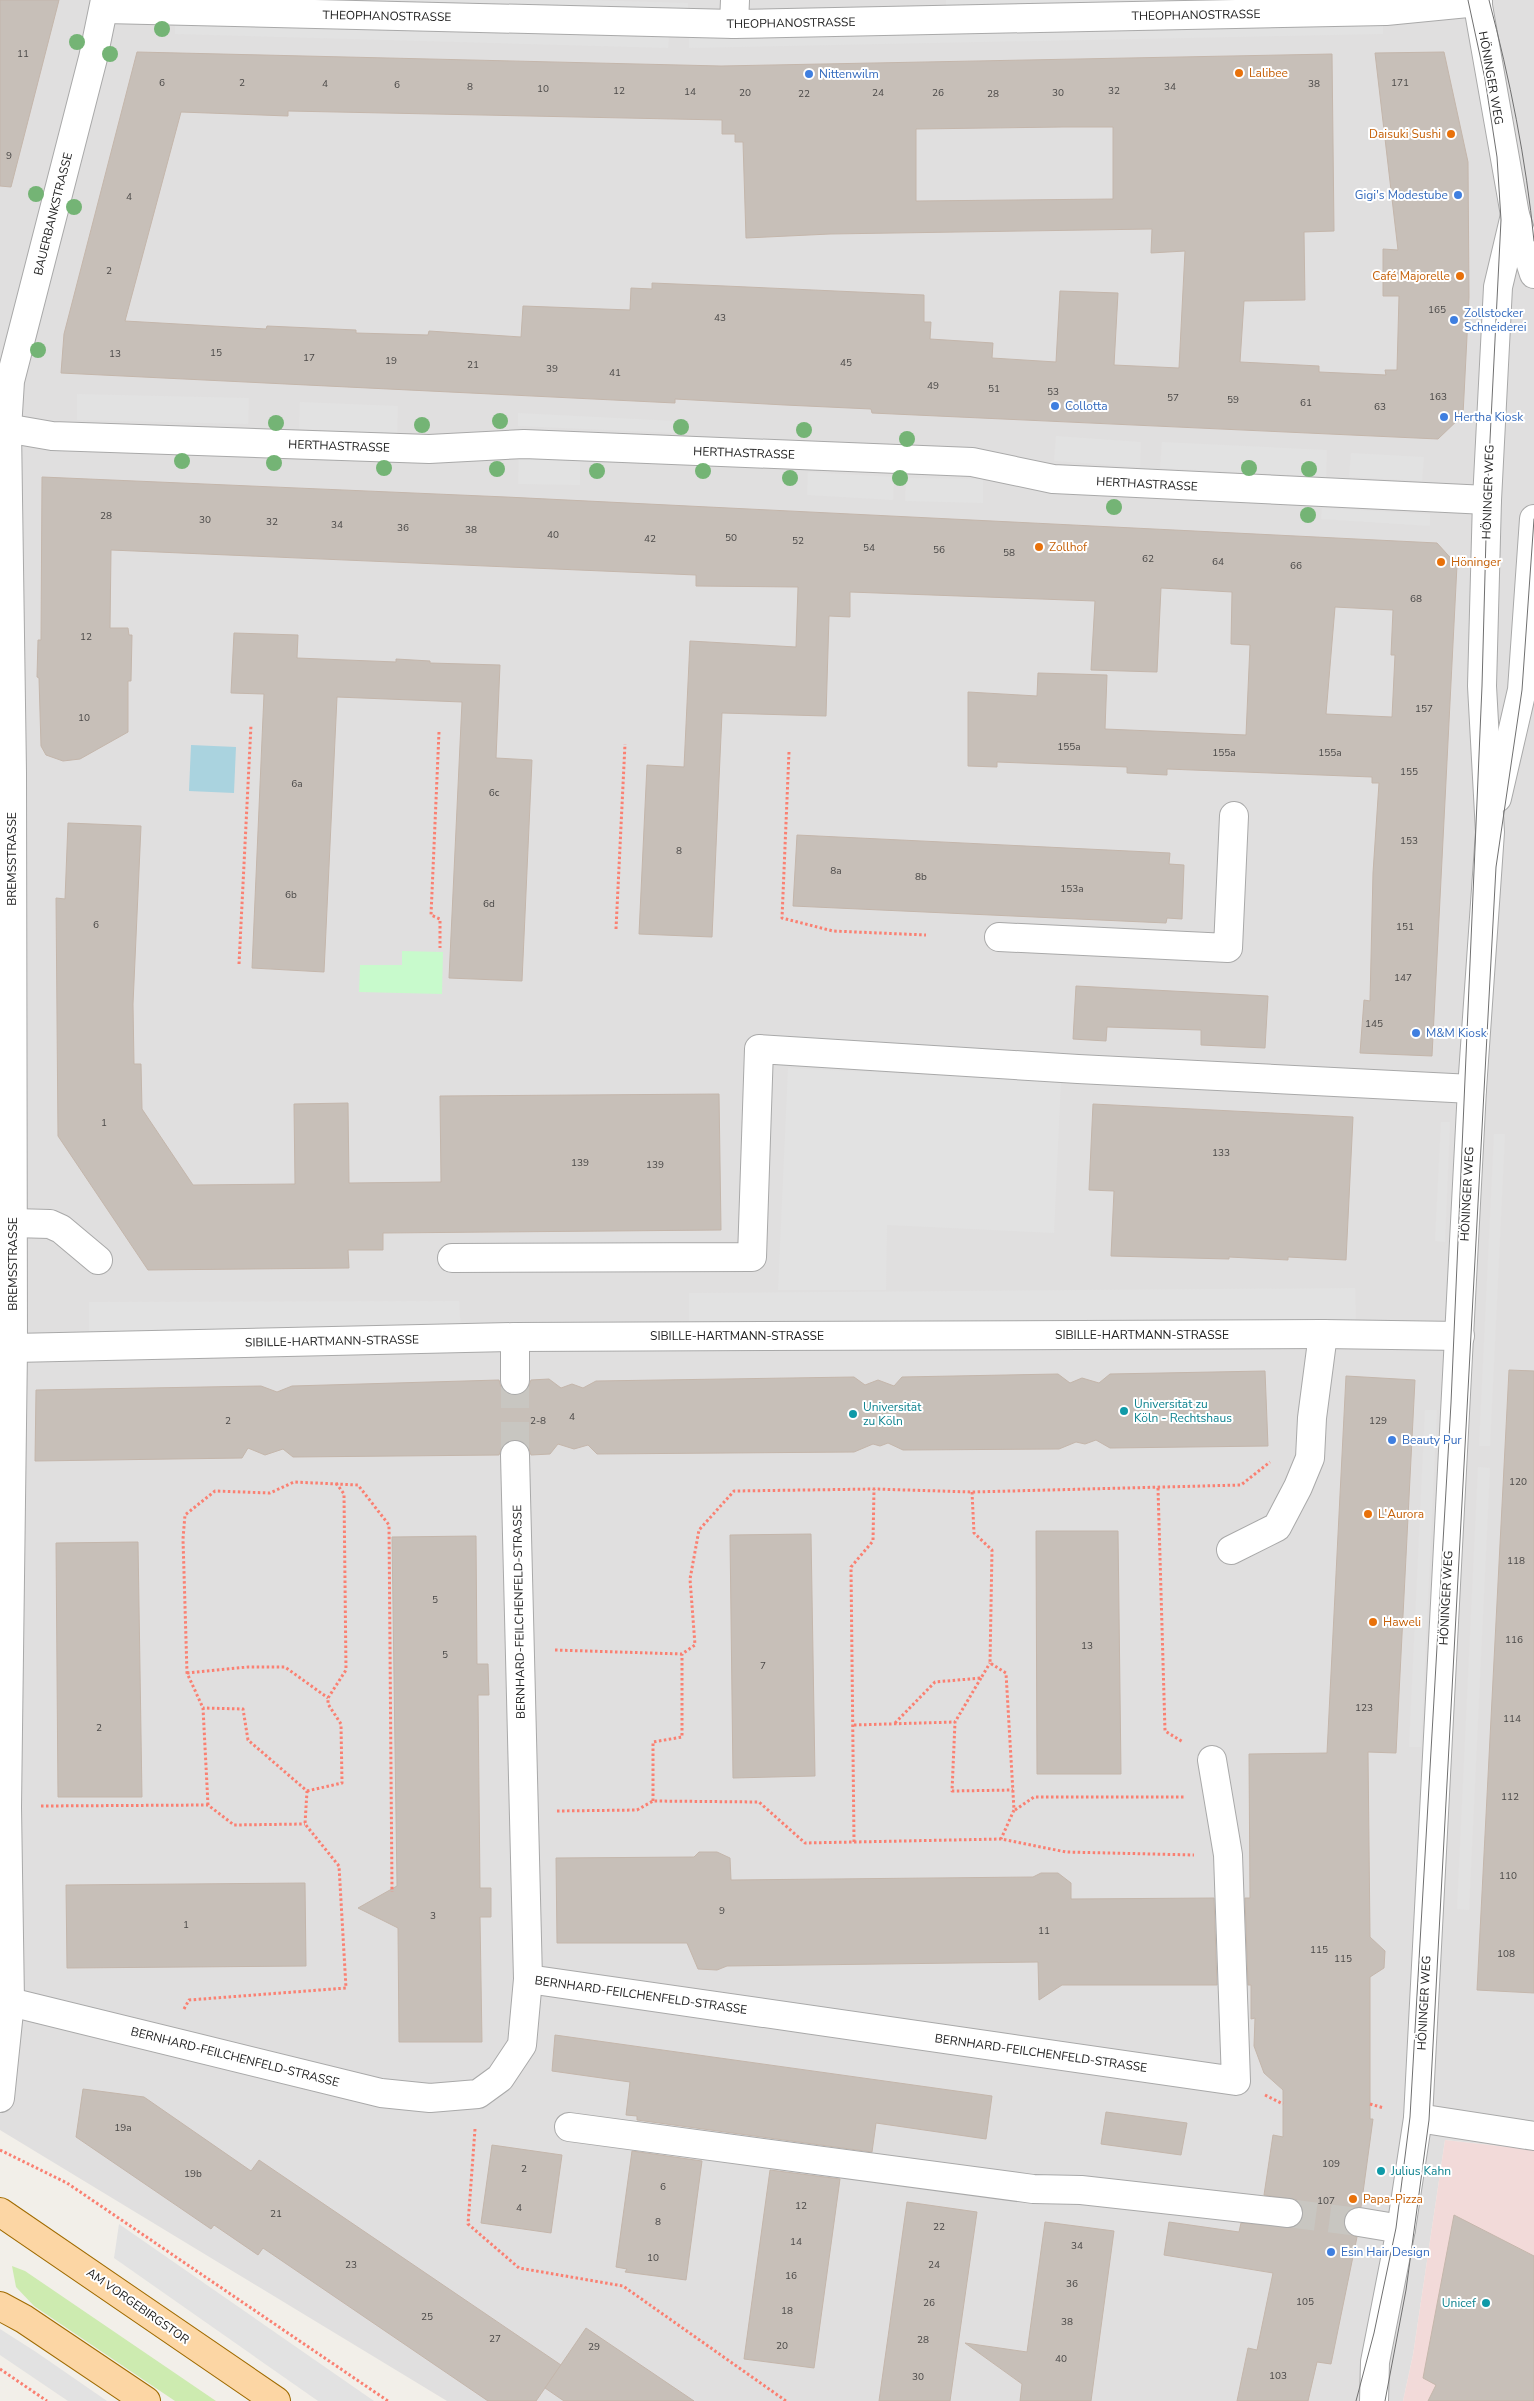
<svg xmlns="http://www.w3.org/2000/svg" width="1534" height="2401" viewBox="0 0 1534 2401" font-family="'Nunito Sans',sans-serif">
  <rect width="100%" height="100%" fill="#f2efe9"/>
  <polygon fill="#e0dfdf" points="0,0 1534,0 1534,2150 1445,2140 1413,2355 1403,2401 447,2401 0,2130"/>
  <polygon fill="#f2dad9" points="1445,2140 1534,2150 1534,2401 1403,2401 1413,2355"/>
  <polygon fill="#cdebb0" points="12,2266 25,2271 216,2401 175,2401 34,2306 16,2287"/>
  <polygon fill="#c8facc" points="402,951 443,952 442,994 359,992 360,965 402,965"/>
  <g fill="#e2e2e2">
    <polygon points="175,0 584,0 688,3 688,14"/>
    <polygon points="946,0 1360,0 946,11"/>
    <polygon points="175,23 669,37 668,48 175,34"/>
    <polygon points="1383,24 1383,34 689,48 689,37"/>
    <polygon points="77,394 249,398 248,424 77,420"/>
    <polygon points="300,402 398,406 397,433 299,429"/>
    <polygon points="518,413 675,421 674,433 518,426"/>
    <polygon points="1056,436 1141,442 1140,467 1054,461"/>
    <polygon points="1162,442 1327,450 1326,477 1160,468"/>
    <polygon points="1351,453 1424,457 1422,481 1349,477"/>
    <polygon points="519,457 580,458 580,485 518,484"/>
    <polygon points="808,472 894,477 893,500 807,495"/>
    <polygon points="906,478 983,479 983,503 905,501"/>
    <polygon points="1322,508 1430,514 1430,526 1321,519"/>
    <polygon points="788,1068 1061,1081 1054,1233 887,1225 886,1290 778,1290"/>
    <polygon points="1441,1122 1450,1122 1445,1242 1435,1241"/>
    <polygon points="1494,1134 1505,1134 1490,1446 1479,1446"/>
    <polygon points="1355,1288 1356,1320 689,1325 689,1293"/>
    <polygon points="459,1301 461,1333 89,1332 89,1302"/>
    <polygon points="1425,1410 1437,1410 1421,1747 1409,1747"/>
    <polygon points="1478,1467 1490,1468 1469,1910 1457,1909"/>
    <polygon points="119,2224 374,2401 318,2401 114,2258"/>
    <polygon points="0,2329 36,2352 107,2401 68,2401 0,2355"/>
  </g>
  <polygon fill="#aad3df" points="191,745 236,747 234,793 189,791"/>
  <g fill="#c7bfb8" stroke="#c4b6ab" fill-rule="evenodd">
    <polygon points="0,0 59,0 11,187 0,186"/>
    <path d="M137,52L721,66L1332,54L1334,231L1304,232L1305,300L1244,301L1240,362L1319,366V372L1386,375L1385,370H1397L1399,296H1383V249L1398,250L1375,53L1444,52L1468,162L1469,297L1463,415L1438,439L872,413L871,409L785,405L675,399V403L61,373L64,334ZM288,111L722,120V134H735V142H743L746,238L830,234L1152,229L1151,253L1185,251L1179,368L1114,365L1118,293L1060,291L1056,362L992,358L993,343L930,339L931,322H924V295L725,286L652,283V289L631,288L630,310L523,306L521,337L429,331L428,335L356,333V330L267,326L266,329L125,321L181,112L288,116ZM1063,127H1113V199L916,201V129Z"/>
    <path d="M42,477L506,497L1437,543L1457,565L1432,1056L1360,1053L1364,1000L1370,1001L1373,873L1379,783H1372V777L1167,769V775L1127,773V767L997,762V767L968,766V692L1037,696L1038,673L1107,675L1105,729L1246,735L1250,645L1231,644L1232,592L1161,588L1157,672L1091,670L1095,601L850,592V617L829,616L826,716L722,713L712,937L639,934L647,765L684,767L690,641L796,647L798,587L696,586V575L111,550L110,628H128L129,635H132L131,681H128V732L80,759L63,761L46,755L41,746L39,678L37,677L38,640H41ZM1335,607L1393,610L1391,655H1395L1392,717L1326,714Z"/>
    <polygon points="234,633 298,635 297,658 396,662 396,659 430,661 430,663 500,665 496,758 532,760 522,981 449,978 462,702 337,697 324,972 252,968 264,694 231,693"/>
    <polygon points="68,823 141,826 133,1004 134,1064 141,1064 142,1109 193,1185 295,1184 294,1104 348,1103 349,1183 441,1182 440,1096 719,1094 721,1230 383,1233 383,1250 348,1250 349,1268 148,1270 58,1136 56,898 65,899"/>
    <polygon points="797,835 1170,853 1169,864 1184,865 1182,919 1167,918 1166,923 793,906"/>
    <polygon points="1076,986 1268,996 1265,1048 1201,1045 1201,1030 1107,1027 1106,1041 1073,1039"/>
    <polygon points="1093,1104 1353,1117 1346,1260 1288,1257 1288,1260 1229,1257 1229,1259 1111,1256 1114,1191 1089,1190"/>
    <polygon points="1509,1370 1534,1371 1534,1993 1477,1990"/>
    <polygon points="1265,1371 1268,1446 1110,1448 1096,1440 1085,1444 1076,1442 1059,1449 903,1450 888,1443 880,1446 873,1444 854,1452 597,1454 588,1445 574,1449 558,1444 550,1454 531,1455 528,1446 523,1442 515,1439 506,1442 502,1447 499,1455 293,1457 283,1449 265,1455 248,1448 242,1458 35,1461 36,1390 261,1386 277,1392 292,1386 499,1380 501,1387 507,1393 515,1396 522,1394 528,1388 531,1380 549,1379 561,1388 572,1384 583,1388 596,1381 854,1377 865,1385 878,1380 894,1386 902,1377 1058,1374 1070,1383 1082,1378 1099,1383 1110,1374"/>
    <polygon points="1346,1376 1415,1380 1396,1753 1368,1752 1370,1937 1385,1951 1384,1968 1370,1977 1370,2119 1373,2119 1361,2207 1353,2208 1347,2212 1344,2219 1345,2228 1349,2234 1357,2237 1331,2364 1317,2362 1308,2401 1237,2401 1248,2348 1257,2350 1273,2273 1164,2255 1169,2222 1239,2232 1241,2223 1294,2227 1300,2223 1303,2215 1302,2206 1297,2200 1264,2195 1273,2135 1283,2137 1283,2090 1264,2073 1254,2046 1255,2018 1251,2019 1251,1985 1248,1985 1245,1898 1250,1898 1249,1754 1327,1753"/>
    <polygon points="1036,1531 1118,1531 1121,1774 1037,1774"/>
    <polygon points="811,1534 815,1776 733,1778 730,1535"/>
    <polygon points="476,1536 477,1664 488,1664 489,1695 478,1695 480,1888 491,1888 491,1917 480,1917 482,2042 399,2042 398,1928 358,1908 397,1886 392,1537"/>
    <polygon points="138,1542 142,1797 58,1797 56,1543"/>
    <polygon points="699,1852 717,1852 730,1858 731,1880 1033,1877 1041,1873 1058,1873 1071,1883 1071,1899 1214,1898 1217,1985 1062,1985 1039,2000 1038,1962 727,1966 717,1970 698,1969 687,1943 557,1943 556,1858 694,1857"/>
    <polygon points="305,1883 306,1966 67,1968 66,1885"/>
    <polygon points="555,2035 992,2096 986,2139 876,2123 872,2152 637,2120 637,2116 626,2115 630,2082 552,2071"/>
    <polygon points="83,2089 144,2097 251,2171 259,2160 561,2365 536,2401 488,2401 263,2248 258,2255 214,2225 211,2229 76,2137"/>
    <polygon points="1106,2112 1187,2123 1181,2155 1101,2144"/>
    <polygon points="492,2145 562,2155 551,2233 481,2223"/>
    <polygon points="632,2151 702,2161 686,2280 625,2272 627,2269 616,2267"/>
    <polygon points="770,2170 840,2179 814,2368 744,2359"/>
    <polygon points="907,2202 977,2212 950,2401 879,2401"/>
    <polygon points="1454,2215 1534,2256 1534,2401 1428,2401 1436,2385 1423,2378"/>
    <polygon points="1045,2222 1114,2231 1091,2401 1020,2401 1022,2384 965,2343 1027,2352"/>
    <polygon points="586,2328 694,2401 564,2401 545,2388"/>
  </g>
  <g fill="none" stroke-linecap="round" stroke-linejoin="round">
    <g stroke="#c8c6c1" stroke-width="28" stroke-dasharray="28 14" stroke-linecap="butt">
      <polyline points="515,1380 515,1455"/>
      <polyline points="1288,2213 1359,2222"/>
    </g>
    <g stroke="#a9a9a9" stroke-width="30">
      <g id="minor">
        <polyline points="1477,0 1515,215 1534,274"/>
        <polyline points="105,9 734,24 1386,11 1478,2"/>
        <polyline points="734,24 735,0"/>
        <polyline points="0,427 52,436 429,449 524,444 972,462 1053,479 1487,500"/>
        <polyline points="1497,798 1522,690 1534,519"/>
        <polyline points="999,937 1228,948 1234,816"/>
        <polyline points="13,1223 50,1224 61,1229 98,1260"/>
        <polyline points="452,1258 752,1257 759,1049 1078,1069 1472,1089"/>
        <polyline points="13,1348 515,1337 1323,1334 1460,1336"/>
        <polyline points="515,1380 515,1337"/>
        <polyline points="1231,1550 1277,1527 1298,1487 1310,1458 1312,1418 1323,1334"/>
        <polyline points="528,1979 1236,2081 1228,1855 1212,1760"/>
        <polyline points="10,2002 381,2093 430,2098 478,2094 500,2078 522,2045 528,1979 515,1455"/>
        <polyline points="0,2098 10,2002 7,1807 13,1348 12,773 7,429 10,381 93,58 105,0"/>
        <polyline points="1418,2118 1534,2136"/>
        <polyline points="569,2127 1033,2189 1081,2190 1288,2213"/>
        <polyline points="1359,2222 1401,2229"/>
        <polyline points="1374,2401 1375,2362 1401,2229 1418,2118 1472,1089 1490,832 1482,686 1487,500 1498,287 1515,215"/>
      </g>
    </g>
    <g stroke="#a06b00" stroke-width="30">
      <g id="major">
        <polyline points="0,2212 276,2401"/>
        <polyline points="0,2306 24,2319 146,2401"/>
      </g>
    </g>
    <g stroke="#fa8072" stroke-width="3" stroke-dasharray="2.5 2.5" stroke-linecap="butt">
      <polyline points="439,732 431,915 440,919 440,948"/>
      <polyline points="789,752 782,918 833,931 926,935"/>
      <polyline points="616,929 625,744"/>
      <polyline points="239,964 251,725"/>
      <polyline points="1158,1488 1165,1731 1183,1742"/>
      <polyline points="972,1492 974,1533 992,1550 990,1663 1006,1673 1014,1810 1001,1839"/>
      <polyline points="555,1650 682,1654 695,1645 690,1579 699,1530 734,1491 874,1489 972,1492 1241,1485 1270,1462"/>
      <polyline points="187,1673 248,1667 285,1667 328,1698"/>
      <polyline points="981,1678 955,1722 952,1791 1013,1790"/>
      <polyline points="895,1723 935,1682 981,1678 990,1663"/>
      <polyline points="854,1725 955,1722"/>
      <polyline points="307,1791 342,1783 341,1724 328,1704 328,1698 346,1670 344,1494 336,1483"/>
      <polyline points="653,1801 653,1742 682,1737 682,1654"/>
      <polyline points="208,1805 203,1708 187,1673 183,1539 185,1515 215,1491 270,1493 294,1482 358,1485 389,1525 392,1892"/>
      <polyline points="41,1806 208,1805 234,1825 305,1824"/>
      <polyline points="1015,1810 1034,1797 1184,1797"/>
      <polyline points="557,1811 637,1810 653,1801 759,1802 805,1843 1001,1839 1066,1852 1194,1855"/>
      <polyline points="854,1842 851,1567 873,1541 874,1489"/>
      <polyline points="184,2009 189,2000 346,1988 339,1866 305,1824 307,1791 248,1740 243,1709 203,1708"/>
      <polyline points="1265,2095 1283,2104"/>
      <polyline points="1370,2104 1384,2108"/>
      <polyline points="475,2129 468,2224 519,2268 623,2286 786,2401"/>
      <polyline points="0,2150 67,2183 388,2401"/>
      <polyline points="0,2369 47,2401"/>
    </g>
    <use href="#minor" stroke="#fff" stroke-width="28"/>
    <use href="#major" stroke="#fcd6a4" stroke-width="28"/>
    <g stroke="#707070" stroke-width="1">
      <path d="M1489,0C1510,80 1526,159 1534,241"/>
      <polyline points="1356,2401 1374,2333 1396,2228 1410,2117 1451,1403 1482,686 1487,500 1501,220 1497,157 1485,79 1468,0"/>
      <polyline points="1385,2401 1406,2290 1429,2120 1496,867 1522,690 1534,519"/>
    </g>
  </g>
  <g fill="#74b475">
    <circle cx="162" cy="29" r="8"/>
    <circle cx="77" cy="42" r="8"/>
    <circle cx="110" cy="54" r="8"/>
    <circle cx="36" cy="194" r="8"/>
    <circle cx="74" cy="207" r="8"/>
    <circle cx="38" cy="350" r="8"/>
    <circle cx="500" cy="421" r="8"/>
    <circle cx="276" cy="423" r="8"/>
    <circle cx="422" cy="425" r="8"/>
    <circle cx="681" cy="427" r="8"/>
    <circle cx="804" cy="430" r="8"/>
    <circle cx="907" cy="439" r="8"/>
    <circle cx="182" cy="461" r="8"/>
    <circle cx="274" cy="463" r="8"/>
    <circle cx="384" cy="468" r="8"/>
    <circle cx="1249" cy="468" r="8"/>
    <circle cx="497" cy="469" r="8"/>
    <circle cx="1309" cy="469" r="8"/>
    <circle cx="597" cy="471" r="8"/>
    <circle cx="703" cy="471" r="8"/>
    <circle cx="790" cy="478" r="8"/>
    <circle cx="900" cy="478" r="8"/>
    <circle cx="1114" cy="507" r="8"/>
    <circle cx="1308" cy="515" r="8"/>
  </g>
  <g fill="#e8710a" stroke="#fff" stroke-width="2">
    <circle cx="1239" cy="73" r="5"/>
    <circle cx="1451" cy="134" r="5"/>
    <circle cx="1460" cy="276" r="5"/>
    <circle cx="1039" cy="547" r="5"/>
    <circle cx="1441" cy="562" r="5"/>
    <circle cx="1368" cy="1514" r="5"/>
    <circle cx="1373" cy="1622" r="5"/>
    <circle cx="1353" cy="2199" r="5"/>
  </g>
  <g fill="#3f7fe0" stroke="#fff" stroke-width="2">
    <circle cx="809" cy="74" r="5"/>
    <circle cx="1458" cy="195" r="5"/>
    <circle cx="1454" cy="320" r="5"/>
    <circle cx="1055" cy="406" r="5"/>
    <circle cx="1444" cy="417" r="5"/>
    <circle cx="1416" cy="1033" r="5"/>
    <circle cx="1392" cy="1440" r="5"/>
    <circle cx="1331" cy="2252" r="5"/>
  </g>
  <g fill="#0f9aa8" stroke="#fff" stroke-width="2">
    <circle cx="1124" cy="1411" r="5"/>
    <circle cx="853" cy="1414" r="5"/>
    <circle cx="1381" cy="2171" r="5"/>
    <circle cx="1486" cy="2303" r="5"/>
  </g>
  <g text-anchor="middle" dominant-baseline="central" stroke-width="4" stroke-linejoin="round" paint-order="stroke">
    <g font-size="10" fill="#4b4948">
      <text x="23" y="54">11</text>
      <text x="162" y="83">6</text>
      <text x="242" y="83">2</text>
      <text x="1400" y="83">171</text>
      <text x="325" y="84">4</text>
      <text x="1314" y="84">38</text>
      <text x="397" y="85">6</text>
      <text x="470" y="87">8</text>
      <text x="1170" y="87">34</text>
      <text x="543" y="89">10</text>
      <text x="619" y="91">12</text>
      <text x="1114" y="91">32</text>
      <text x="690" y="92">14</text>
      <text x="745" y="93">20</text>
      <text x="878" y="93">24</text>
      <text x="938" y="93">26</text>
      <text x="1058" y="93">30</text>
      <text x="804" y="94">22</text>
      <text x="993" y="94">28</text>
      <text x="9" y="156">9</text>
      <text x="129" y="197">4</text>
      <text x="109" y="271">2</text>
      <text x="1437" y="310">165</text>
      <text x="720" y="318">43</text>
      <text x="216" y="353">15</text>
      <text x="115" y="354">13</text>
      <text x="309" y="358">17</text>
      <text x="391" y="361">19</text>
      <text x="846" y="363">45</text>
      <text x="473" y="365">21</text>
      <text x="552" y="369">39</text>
      <text x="615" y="373">41</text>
      <text x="933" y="386">49</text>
      <text x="994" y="389">51</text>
      <text x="1053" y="392">53</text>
      <text x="1438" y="397">163</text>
      <text x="1173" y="398">57</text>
      <text x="1233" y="400">59</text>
      <text x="1306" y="403">61</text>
      <text x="1380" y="407">63</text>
      <text x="106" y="516">28</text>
      <text x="205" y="520">30</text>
      <text x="272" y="522">32</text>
      <text x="337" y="525">34</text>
      <text x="403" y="528">36</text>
      <text x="471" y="530">38</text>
      <text x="553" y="535">40</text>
      <text x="731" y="538">50</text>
      <text x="650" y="539">42</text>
      <text x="798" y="541">52</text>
      <text x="869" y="548">54</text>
      <text x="939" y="550">56</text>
      <text x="1009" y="553">58</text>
      <text x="1148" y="559">62</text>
      <text x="1218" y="562">64</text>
      <text x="1296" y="566">66</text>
      <text x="1416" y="599">68</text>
      <text x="86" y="637">12</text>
      <text x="1424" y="709">157</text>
      <text x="84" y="718">10</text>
      <text x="1069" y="747">155a</text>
      <text x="1224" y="753">155a</text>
      <text x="1330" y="753">155a</text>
      <text x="1409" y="772">155</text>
      <text x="297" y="784">6a</text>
      <text x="494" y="793">6c</text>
      <text x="1409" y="841">153</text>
      <text x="679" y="851">8</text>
      <text x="836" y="871">8a</text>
      <text x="921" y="877">8b</text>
      <text x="1072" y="889">153a</text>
      <text x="291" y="895">6b</text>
      <text x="489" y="904">6d</text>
      <text x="96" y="925">6</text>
      <text x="1405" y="927">151</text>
      <text x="1403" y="978">147</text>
      <text x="1374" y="1024">145</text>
      <text x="104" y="1123">1</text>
      <text x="1221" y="1153">133</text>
      <text x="580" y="1163">139</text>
      <text x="655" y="1165">139</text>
      <text x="572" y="1417">4</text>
      <text x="228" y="1421">2</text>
      <text x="538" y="1421">2-8</text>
      <text x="1378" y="1421">129</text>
      <text x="1518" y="1482">120</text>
      <text x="1516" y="1561">118</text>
      <text x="435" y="1600">5</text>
      <text x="1514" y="1640">116</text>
      <text x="1087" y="1646">13</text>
      <text x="445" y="1655">5</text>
      <text x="763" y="1666">7</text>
      <text x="1364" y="1708">123</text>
      <text x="1512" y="1719">114</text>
      <text x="99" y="1728">2</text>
      <text x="1510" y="1797">112</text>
      <text x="1508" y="1876">110</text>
      <text x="722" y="1911">9</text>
      <text x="433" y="1916">3</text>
      <text x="186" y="1925">1</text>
      <text x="1044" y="1931">11</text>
      <text x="1319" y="1950">115</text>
      <text x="1506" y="1954">108</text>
      <text x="1343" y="1959">115</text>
      <text x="123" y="2128">19a</text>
      <text x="1331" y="2164">109</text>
      <text x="524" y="2169">2</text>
      <text x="193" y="2174">19b</text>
      <text x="663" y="2187">6</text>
      <text x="1326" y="2201">107</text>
      <text x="801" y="2206">12</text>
      <text x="519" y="2208">4</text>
      <text x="276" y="2214">21</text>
      <text x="658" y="2222">8</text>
      <text x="939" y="2227">22</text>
      <text x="796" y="2242">14</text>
      <text x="1077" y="2246">34</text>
      <text x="653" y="2258">10</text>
      <text x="351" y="2265">23</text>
      <text x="934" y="2265">24</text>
      <text x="791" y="2276">16</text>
      <text x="1072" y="2284">36</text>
      <text x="1305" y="2302">105</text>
      <text x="929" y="2303">26</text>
      <text x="787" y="2311">18</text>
      <text x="427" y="2317">25</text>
      <text x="1067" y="2322">38</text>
      <text x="495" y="2339">27</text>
      <text x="923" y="2340">28</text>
      <text x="782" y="2346">20</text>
      <text x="594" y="2347">29</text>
      <text x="1061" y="2359">40</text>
      <text x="1278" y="2376">103</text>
      <text x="918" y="2377">30</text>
    </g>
    <g font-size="12" fill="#222" stroke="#fff">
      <text transform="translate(1196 15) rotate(-1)">THEOPHANOSTRASSE</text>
      <text transform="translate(387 16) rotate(1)">THEOPHANOSTRASSE</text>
      <text transform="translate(791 23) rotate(-1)">THEOPHANOSTRASSE</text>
      <text transform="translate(1491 78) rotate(80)">HÖNINGER WEG</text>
      <text transform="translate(53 214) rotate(-76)">BAUERBANKSTRASSE</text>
      <text transform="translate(339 446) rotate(2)">HERTHASTRASSE</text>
      <text transform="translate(744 453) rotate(2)">HERTHASTRASSE</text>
      <text transform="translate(1147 484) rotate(3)">HERTHASTRASSE</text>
      <text transform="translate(1488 492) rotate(-88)">HÖNINGER WEG</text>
      <text transform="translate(12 859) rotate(-90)">BREMSSTRASSE</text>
      <text transform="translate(1467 1194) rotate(-87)">HÖNINGER WEG</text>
      <text transform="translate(13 1264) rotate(-90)">BREMSSTRASSE</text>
      <text x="1142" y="1335">SIBILLE-HARTMANN-STRASSE</text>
      <text x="737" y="1336">SIBILLE-HARTMANN-STRASSE</text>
      <text transform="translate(332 1341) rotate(-1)">SIBILLE-HARTMANN-STRASSE</text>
      <text transform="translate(1446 1598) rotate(-87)">HÖNINGER WEG</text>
      <text transform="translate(519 1612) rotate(-91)">BERNHARD-FEILCHENFELD-STRASSE</text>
      <text transform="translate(641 1995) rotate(8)">BERNHARD-FEILCHENFELD-STRASSE</text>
      <text transform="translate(1424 2003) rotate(-87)">HÖNINGER WEG</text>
      <text transform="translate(1041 2053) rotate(8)">BERNHARD-FEILCHENFELD-STRASSE</text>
      <text transform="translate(235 2057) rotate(14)">BERNHARD-FEILCHENFELD-STRASSE</text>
      <text transform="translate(138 2306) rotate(35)">AM VORGEBIRGSTOR</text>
    </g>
    <g font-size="12" fill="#c56008" stroke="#fff" text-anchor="start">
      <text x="1249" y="73">Lalibee</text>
      <text x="1441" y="134" text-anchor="end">Daisuki Sushi</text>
      <text x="1450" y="276" text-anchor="end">Café Majorelle</text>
      <text x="1049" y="547">Zollhof</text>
      <text x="1451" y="562">Höninger</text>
      <text x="1378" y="1514">L'Aurora</text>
      <text x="1383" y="1622">Haweli</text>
      <text x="1363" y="2199">Papa-Pizza</text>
    </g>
    <g font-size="12" fill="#366cbe" stroke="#fff" text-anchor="start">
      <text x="819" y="74">Nittenwilm</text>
      <text x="1448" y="195" text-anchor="end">Gigi's Modestube</text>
      <text x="1464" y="313">Zollstocker<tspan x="1464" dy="14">Schneiderei</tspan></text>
      <text x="1065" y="406">Collotta</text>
      <text x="1454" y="417">Hertha Kiosk</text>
      <text x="1426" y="1033">M&amp;M Kiosk</text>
      <text x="1402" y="1440">Beauty Pur</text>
      <text x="1341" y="2252">Esin Hair Design</text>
    </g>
    <g font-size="12" fill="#0d838f" stroke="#fff" text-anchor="start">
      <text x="1134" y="1404">Universität zu<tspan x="1134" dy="14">Köln - Rechtshaus</tspan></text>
      <text x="863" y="1407">Universität<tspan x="863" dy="14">zu Köln</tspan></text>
      <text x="1391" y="2171">Julius Kahn</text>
      <text x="1476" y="2303" text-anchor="end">Unicef</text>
    </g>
  </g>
</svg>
